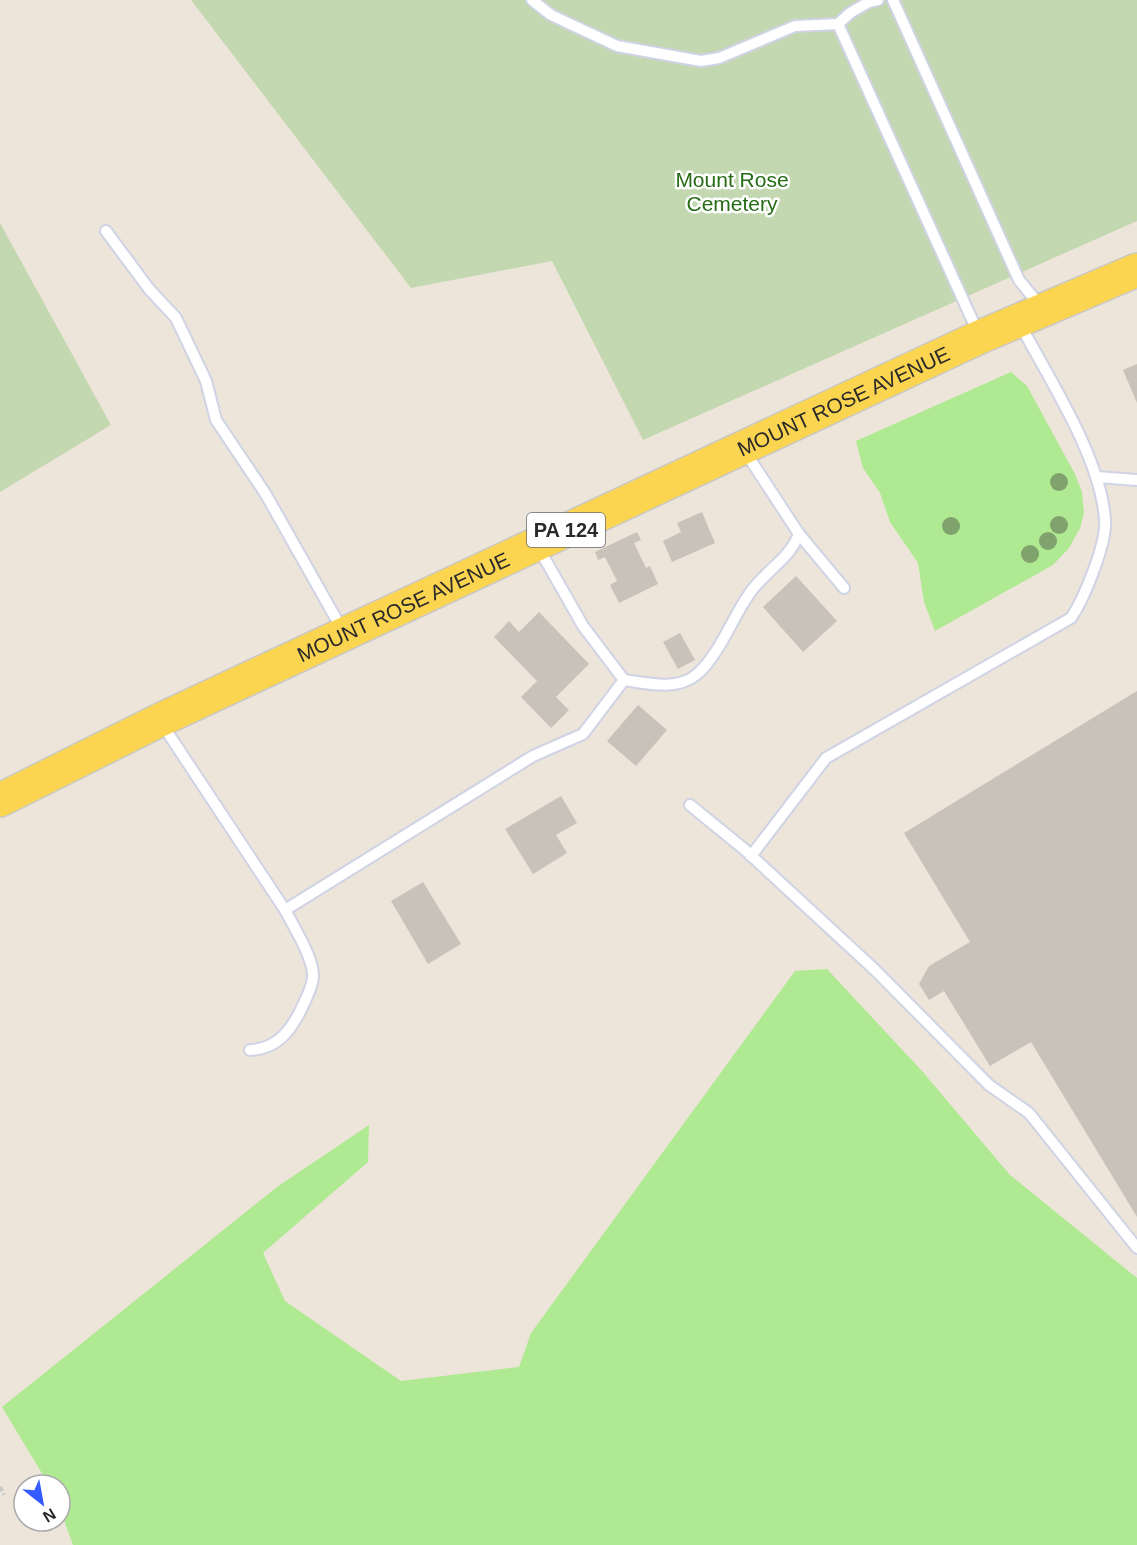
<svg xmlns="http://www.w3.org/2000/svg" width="1137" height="1545" viewBox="0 0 1137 1545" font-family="Helvetica,sans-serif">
  <rect width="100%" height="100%" fill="#ede5da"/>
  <g fill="#afe992">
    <polygon points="1011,372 1027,386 1075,474 1082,492 1084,513 1080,528 1069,548 1053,565 935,631 924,602 918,563 890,522 880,493 863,468 856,441"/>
    <polygon points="827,969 922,1071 1010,1175 1137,1278 1137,1545 73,1545 60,1509 60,1485 49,1485 2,1407 277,1187 369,1125 368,1162 263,1253 285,1301 401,1381 519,1367 531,1333 795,971"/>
  </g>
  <g fill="#c3d8b0">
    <polygon points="191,0 1137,0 1137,221 643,440 552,261 411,288"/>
    <polygon points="0,223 111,425 0,492"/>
  </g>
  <g fill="#c8c2ba">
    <polygon points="1137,364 1137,403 1123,370"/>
    <polygon points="702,512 715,543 672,562 663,541 681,532 677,523"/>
    <polygon points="637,532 641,540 634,543 646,568 650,566 658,584 619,603 610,585 617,581 605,557 598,560 595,552"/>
    <polygon points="796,576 837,621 803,652 763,607"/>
    <polygon points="539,612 589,664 556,697 569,710 551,728 521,697 537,681 494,637 509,621 519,632"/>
    <polygon points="680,633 695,660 678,669 663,642"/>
    <polygon points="1137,691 1137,1217 1031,1042 990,1066 944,991 929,1000 919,984 929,966 970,942 904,833"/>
    <polygon points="638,705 667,730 636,766 607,741"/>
    <polygon points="561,796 577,823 556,835 567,853 533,874 505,829"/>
    <polygon points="423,882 461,944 428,964 391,901"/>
  </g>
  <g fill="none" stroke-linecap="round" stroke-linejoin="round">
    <g stroke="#cfd3e4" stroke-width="14">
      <g id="lane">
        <polyline points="532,0 551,15 617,46 701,61 719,58 795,26 838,24 850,13 869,2 878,0"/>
        <polyline points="893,0 1019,280 1032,296 1043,304"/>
        <polyline points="838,24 979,335"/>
        <polyline points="106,231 149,289 176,318 206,381 216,420 265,493 343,631"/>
        <polyline points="1097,477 1137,480"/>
        <polyline points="799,534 844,588"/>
        <path d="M624,680C646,683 677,691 696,675C720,655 733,615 752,590C767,570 790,558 799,534L744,450"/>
        <polyline points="162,724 285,910 533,756 583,734 624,680 583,626 538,547"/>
        <polyline points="690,805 744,849 874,969 989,1085 1029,1113 1137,1248"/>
        <path d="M751,856L826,758L1071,618C1084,599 1107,543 1105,520C1101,458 1049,379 1020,324"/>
        <path d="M250,1050C280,1049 294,1026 305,1001C308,994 314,983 313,974C312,956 294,927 285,910"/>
      </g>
    </g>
    <g stroke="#c8c8c8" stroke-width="36">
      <g id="primary">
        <path id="s1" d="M0,800L160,720L980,337L1137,270"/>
      </g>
    </g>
    <polyline stroke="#c8c8c8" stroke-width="4" stroke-dasharray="4.5 3" stroke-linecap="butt" points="0,1487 4,1495"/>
    <use href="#lane" stroke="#fff" stroke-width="10"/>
    <use href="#primary" stroke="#fcd550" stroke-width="33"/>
  </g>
  <g fill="#80a26d">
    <circle cx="1059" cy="482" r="9"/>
    <circle cx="1059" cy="525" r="9"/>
    <circle cx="951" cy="526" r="9"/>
    <circle cx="1048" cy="541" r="9"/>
    <circle cx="1030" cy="554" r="9"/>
  </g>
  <g text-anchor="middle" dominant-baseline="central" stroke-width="5" stroke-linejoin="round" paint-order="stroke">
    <rect fill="#fff" stroke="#6a6a6a" stroke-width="1.5" x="527" y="513" width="78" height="34" rx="4.5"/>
    <g font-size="20" font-weight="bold" fill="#2a2a2a">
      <text x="566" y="530">PA 124</text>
    </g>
    <g font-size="21" fill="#266c14" stroke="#fff">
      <text x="732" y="179">Mount Rose<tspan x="732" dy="24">Cemetery</tspan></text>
    </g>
    <g font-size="21" fill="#2a2a2a" stroke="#fff">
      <text stroke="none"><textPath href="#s1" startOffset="933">MOUNT ROSE AVENUE</textPath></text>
      <text stroke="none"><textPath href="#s1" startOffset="447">MOUNT ROSE AVENUE</textPath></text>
    </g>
  </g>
  <g transform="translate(42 1503) rotate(149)"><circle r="28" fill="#ffffff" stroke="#aaaaaa" stroke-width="1.5"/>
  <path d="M0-4.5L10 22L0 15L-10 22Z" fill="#355aff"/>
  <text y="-9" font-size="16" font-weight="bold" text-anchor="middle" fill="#2a2a2a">N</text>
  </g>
</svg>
